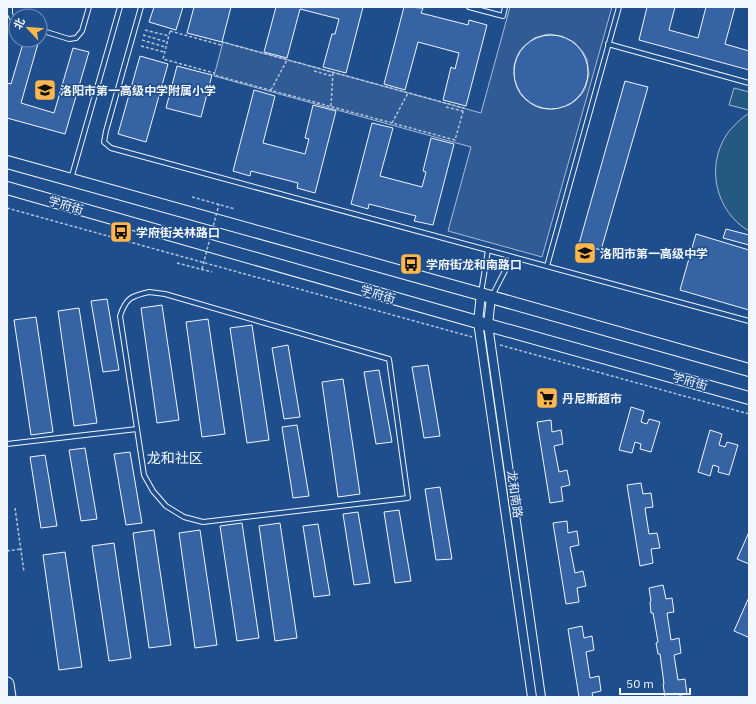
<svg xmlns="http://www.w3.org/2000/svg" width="756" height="704" viewBox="0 0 756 704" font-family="'IBM Plex Sans','Noto Sans SC',sans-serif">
  <rect width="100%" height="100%" fill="#1f4e8c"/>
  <g fill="#245a82" stroke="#a8bbd7">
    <polygon points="734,88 749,92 749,110 729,105"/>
    <path d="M749,113V231C716,212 705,167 727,134C733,126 740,119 749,113Z"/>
  </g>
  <path fill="#305b95" stroke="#a8bbd7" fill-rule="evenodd" d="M510,7H612L542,257L448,231L471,147L214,76L223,42L481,113ZM548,34L561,36L574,42L583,52L587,59L588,67L589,74L587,82L585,89L581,95L575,101L569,105L554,109H547L540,108L533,105L526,100L521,95L517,88L515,81L514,74V66L516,59L519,52L523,47L534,38Z"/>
  <g fill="#3563a3" stroke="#f2f6ff">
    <polygon points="154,7 183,7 176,30 149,22"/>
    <polygon points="194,7 231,7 222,42 187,33"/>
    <polygon points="276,7 363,7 346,73 323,67 332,34 335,34 339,19 300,9 287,58 264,52"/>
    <polygon points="404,7 423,8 421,13 468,25 469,20 487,25 466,106 443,100 451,67 455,69 459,53 418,42 405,90 384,84"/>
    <polygon points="647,7 675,7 669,30 698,38 706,7 735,7 725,44 749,51 749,70 639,40"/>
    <circle cx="551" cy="72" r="37"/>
    <polygon points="24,40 39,40 21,103 54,113 73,48 89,52 65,134 7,118 7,83 11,84"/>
    <polygon points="140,56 168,64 146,142 118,134"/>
    <polygon points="177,66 212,75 201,117 166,108"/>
    <polygon points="625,81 648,87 601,250 579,244"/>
    <polygon points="254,90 275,96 263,143 305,154 309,139 305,138 313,105 336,111 315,193 297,188 298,183 251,171 250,176 233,171"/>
    <polygon points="372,123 393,128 380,176 422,187 426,172 423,171 431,138 454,144 433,225 414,221 416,216 369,204 368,209 351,204"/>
    <polygon points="726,229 749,235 749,245 723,238"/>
    <polygon points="696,234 749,250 749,310 680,290"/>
    <polygon points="107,299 119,370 103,372 91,301"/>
    <polygon points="162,305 179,420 157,423 141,308"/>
    <polygon points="79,308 97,423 74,426 58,311"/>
    <polygon points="36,317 53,432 31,435 14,320"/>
    <polygon points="208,319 225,434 202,437 186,322"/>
    <polygon points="252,325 269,440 247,443 230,328"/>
    <polygon points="288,345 300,417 284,419 272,348"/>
    <polygon points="428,365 440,436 424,438 412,367"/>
    <polygon points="379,370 392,442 376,444 364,372"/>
    <polygon points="343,379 360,494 338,497 322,382"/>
    <polygon points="631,407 644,411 641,422 647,424 649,419 660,422 651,452 640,449 641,444 635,442 632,453 619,450"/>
    <polygon points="551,420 552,432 561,430 563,444 554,446 559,472 567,470 570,485 561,487 563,501 550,503 537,422"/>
    <polygon points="297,425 309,496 293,498 282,427"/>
    <polygon points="710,430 722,434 719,445 725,447 727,442 738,445 729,475 718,472 719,467 713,465 710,476 698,472"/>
    <polygon points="85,448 97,519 81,521 69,450"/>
    <polygon points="130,452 142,523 126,525 114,454"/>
    <polygon points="45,455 57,526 41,528 30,457"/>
    <polygon points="641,483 643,494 651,493 653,507 645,508 649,534 657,533 660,548 651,549 653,563 640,566 627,485"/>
    <polygon points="440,487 452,559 436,560 425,489"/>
    <polygon points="399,510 411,581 395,583 384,512"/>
    <polygon points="358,512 370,583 354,585 343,514"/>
    <polygon points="567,521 568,533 577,531 579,545 570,547 575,573 583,571 586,586 577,588 579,602 566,604 553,523"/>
    <polygon points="242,523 259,638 237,641 220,526"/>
    <polygon points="280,523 297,638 275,641 259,526"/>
    <polygon points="318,524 330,595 314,597 303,526"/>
    <polygon points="154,530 171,645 149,648 133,533"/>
    <polygon points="200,530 217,645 195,648 179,533"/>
    <polygon points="749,532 749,564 737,559"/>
    <polygon points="114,543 131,658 109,661 92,546"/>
    <polygon points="65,552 82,667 59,670 43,555"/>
    <polygon points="663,585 666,599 672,598 674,612 667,613 671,640 679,638 681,653 674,655 678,680 685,679 687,694 680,695 680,697 665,697 663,684 664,684 660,654 658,654 656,643 658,642 653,613 651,613 650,602 651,601 649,588"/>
    <polygon points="749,597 749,634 748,637 734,631"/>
    <polygon points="582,626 584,638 592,636 594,650 586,652 590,678 599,676 601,691 592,693 593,697 579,697 568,629"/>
  </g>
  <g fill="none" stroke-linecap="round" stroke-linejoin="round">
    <g stroke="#f2f6ff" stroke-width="6">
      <g id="service">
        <polyline points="10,7 10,14 14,22 16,23"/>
        <polyline points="141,7 106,131 104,142 111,148 749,321"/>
        <polyline points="469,7 503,16 505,7"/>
        <polyline points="40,30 69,39 76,38 82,31 89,7"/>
        <polyline points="608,44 749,83"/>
        <polyline points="71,179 120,7"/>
        <polyline points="547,266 619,7"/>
        <path d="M149,292L165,294L389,359L408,498L203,522L184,517L166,506L153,491L144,475L120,316C126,298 131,296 149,292Z"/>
        <polyline points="481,293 488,250"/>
        <polyline points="492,296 512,257"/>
        <polyline points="7,444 137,429"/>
      </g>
    </g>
    <g stroke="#f2f6ff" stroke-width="10">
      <g id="minor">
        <polyline points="481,294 478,322 532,697"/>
        <polyline points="491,297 488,325 541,697"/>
      </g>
    </g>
    <g stroke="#f2f6ff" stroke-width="14">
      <g id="secondary">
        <polyline points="7,162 491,297 749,370"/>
        <polyline points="7,188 488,325 749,398"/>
      </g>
    </g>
    <g stroke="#f2f6ff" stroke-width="15">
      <polyline id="primary" points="7,684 9,697"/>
    </g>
    <g stroke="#b3c4dc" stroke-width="1.5" stroke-dasharray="3 2" stroke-linecap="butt">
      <polyline points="145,30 169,36"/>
      <polygon points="170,31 221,45 222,42 464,108 455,140 214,75 214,73 163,59"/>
      <polyline points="143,35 167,42"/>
      <polyline points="142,40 165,47"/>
      <polyline points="141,46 164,52"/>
      <polyline points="314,71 332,76"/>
      <polyline points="271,90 287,60"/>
      <polyline points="331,106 333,72"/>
      <polyline points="446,107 463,111"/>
      <polyline points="392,123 408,93"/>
      <polyline points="192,197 235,209"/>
      <polyline points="7,208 472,337"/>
      <polyline points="177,263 212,272"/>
      <polyline points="500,345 749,414"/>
      <polyline points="15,508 24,572"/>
      <polyline points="7,551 21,549"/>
    </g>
    <use href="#service" stroke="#1f4e8c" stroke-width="4"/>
    <use href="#minor" stroke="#1f4e8c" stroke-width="8"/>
    <use href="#secondary" stroke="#1f4e8c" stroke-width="12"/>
    <use href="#primary" stroke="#1f4e8c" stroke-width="13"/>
    <polyline stroke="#b3c4dc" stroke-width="1.5" stroke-dasharray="3 2" stroke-linecap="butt" points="202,269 219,204"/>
  </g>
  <defs>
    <g id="school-square" transform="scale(1.15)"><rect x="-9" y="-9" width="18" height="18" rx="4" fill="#ffb74d" stroke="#1f4e8c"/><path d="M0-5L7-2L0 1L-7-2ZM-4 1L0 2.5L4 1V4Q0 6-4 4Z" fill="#111"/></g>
    <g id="bus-square" transform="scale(1.15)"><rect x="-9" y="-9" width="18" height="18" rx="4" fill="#ffb74d" stroke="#1f4e8c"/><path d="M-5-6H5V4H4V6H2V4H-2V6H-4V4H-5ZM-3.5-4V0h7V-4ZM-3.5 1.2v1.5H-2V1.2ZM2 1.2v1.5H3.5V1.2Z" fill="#111"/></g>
    <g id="supermarket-square" transform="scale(1.15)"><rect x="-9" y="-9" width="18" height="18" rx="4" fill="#ffb74d" stroke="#1f4e8c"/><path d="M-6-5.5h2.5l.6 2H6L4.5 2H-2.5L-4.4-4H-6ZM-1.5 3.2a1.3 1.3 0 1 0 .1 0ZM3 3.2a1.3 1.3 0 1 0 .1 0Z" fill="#111"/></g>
  </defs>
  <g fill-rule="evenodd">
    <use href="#school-square" x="45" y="90"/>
    <use href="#bus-square" x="121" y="232"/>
    <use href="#school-square" x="585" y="253"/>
    <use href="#bus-square" x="411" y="264"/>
    <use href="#supermarket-square" x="547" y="398"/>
  </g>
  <g text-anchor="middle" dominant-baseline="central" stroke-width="3" stroke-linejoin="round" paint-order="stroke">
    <g font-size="12" font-weight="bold" fill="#f2f6ff" stroke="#1f4e8c" text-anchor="start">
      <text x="60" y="90">洛阳市第一高级中学附属小学</text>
      <text x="136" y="232">学府街关林路口</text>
      <text x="600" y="253">洛阳市第一高级中学</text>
      <text x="426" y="264">学府街龙和南路口</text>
      <text x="562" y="398">丹尼斯超市</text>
    </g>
    <g font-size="12" fill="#f2f6ff" stroke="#1f4e8c">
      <text transform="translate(66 205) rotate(16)">学府街</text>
      <text transform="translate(378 294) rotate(16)">学府街</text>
      <text transform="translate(690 381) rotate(15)">学府街</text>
      <text transform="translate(515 494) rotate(82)">龙和南路</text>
    </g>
    <g font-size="14" fill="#f2f6ff" stroke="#1f4e8c">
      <text x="175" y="458">龙和社区</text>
    </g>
  </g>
  <rect width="756" height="704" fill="none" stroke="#f2f6ff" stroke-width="16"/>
  <g transform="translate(28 28) rotate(296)"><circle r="19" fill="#1f4e8c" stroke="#7391ba"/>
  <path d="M0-3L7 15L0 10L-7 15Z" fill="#ffb74d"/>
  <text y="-6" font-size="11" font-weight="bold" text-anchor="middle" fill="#f2f6ff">北</text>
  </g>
  <path d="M620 688v6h70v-6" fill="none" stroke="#f2f6ff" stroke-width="2"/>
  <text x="626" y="688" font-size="12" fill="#f2f6ff" stroke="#1f4e8c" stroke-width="3" paint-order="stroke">50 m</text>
</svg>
